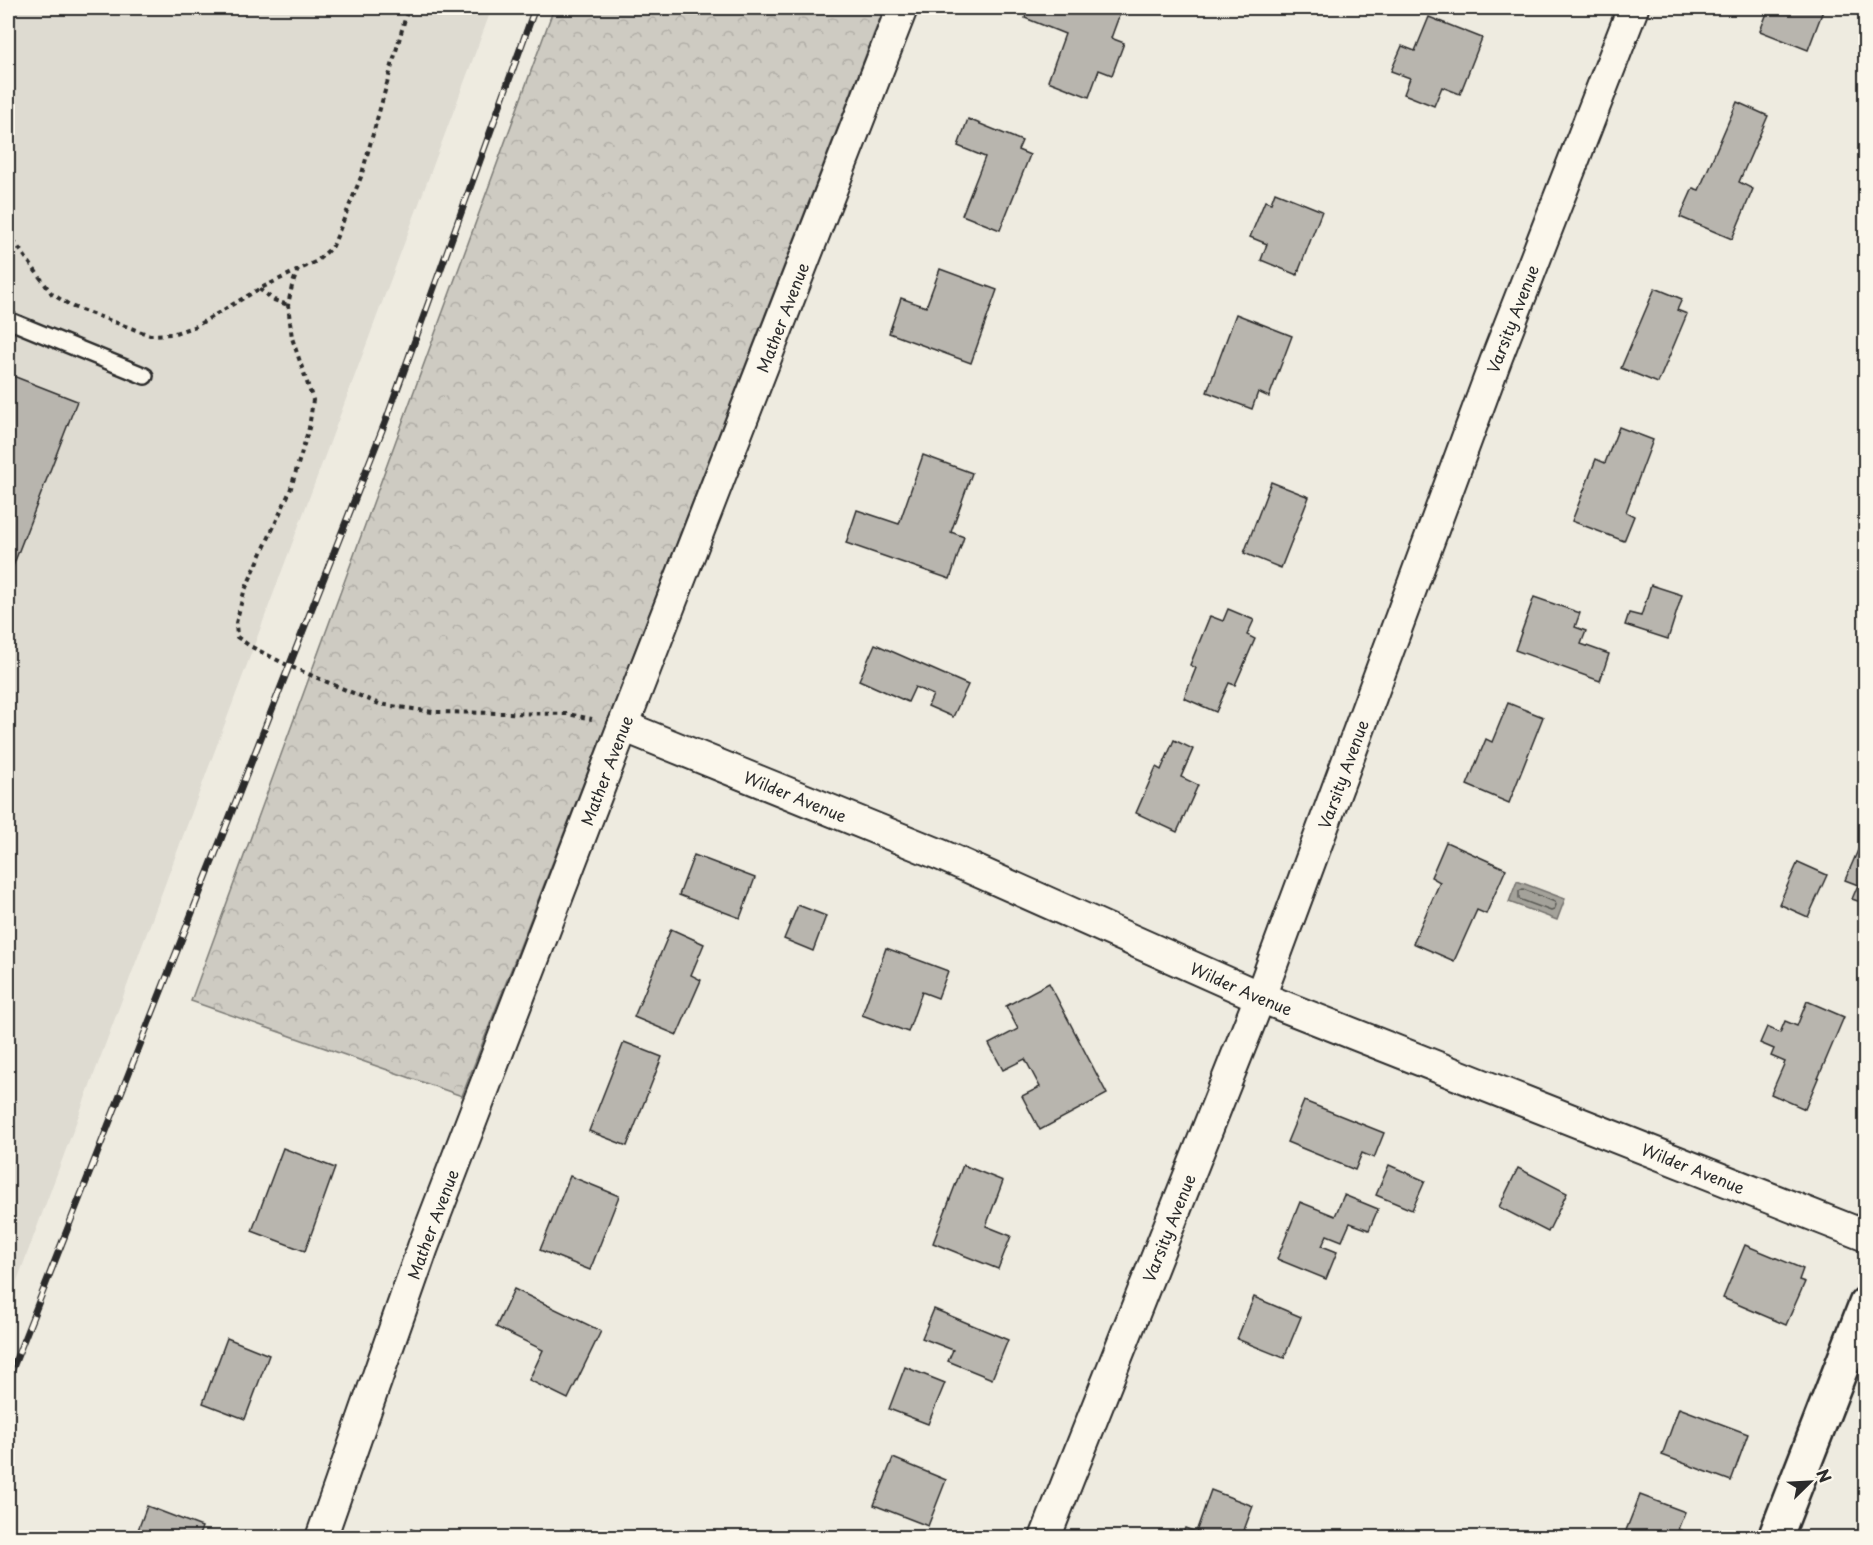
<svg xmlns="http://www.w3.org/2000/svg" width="1873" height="1545" viewBox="0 0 1873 1545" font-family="'Playpen Sans',sans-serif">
  <defs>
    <pattern id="forest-crowns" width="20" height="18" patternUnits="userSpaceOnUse" patternTransform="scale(1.5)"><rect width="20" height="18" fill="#cecbc2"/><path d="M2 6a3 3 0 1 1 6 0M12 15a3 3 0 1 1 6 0" fill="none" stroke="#b1aea7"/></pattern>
  </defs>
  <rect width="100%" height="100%" fill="#eeebe0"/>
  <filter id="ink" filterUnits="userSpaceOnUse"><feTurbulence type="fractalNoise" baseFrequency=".0167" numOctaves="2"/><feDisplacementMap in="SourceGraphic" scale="12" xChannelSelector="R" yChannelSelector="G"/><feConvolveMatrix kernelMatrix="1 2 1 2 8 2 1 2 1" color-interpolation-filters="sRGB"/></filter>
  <g filter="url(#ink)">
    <polygon fill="#dedbd1" points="8,8 492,8 8,1305"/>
    <polygon fill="url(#forest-crowns)" stroke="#7c7b76" stroke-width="1.5" points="554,8 884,8 462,1096 191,1001"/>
    <polygon fill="#a4a29a" stroke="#74726e" stroke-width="1.5" points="1517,881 1565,899 1557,920 1509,902"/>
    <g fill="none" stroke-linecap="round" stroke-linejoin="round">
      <polygon stroke="#5b5b57" stroke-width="1.5" points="1523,889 1555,902 1556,905 1554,910 1551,911 1519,899 1519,891"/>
    </g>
    <g fill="#b8b5ae" stroke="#2b2b2b" stroke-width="1.5">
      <polygon points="1028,8 1122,8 1111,38 1124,43 1112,75 1099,70 1089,97 1048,81 1065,34 1025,18"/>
      <polygon points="1769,8 1824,8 1808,50 1760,31"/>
      <polygon points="1429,17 1482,38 1460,94 1442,87 1434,106 1404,94 1410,78 1391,71 1402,46 1415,51"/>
      <polygon points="1737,102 1768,116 1739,182 1753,189 1732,239 1680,217 1693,188 1699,190"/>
      <polygon points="968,119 1022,141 1018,150 1030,155 1000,230 962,215 985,157 958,146"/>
      <polygon points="1275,192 1322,211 1297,275 1261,260 1267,244 1250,237 1265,201 1271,203"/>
      <polygon points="940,269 997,290 971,363 889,333 901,298 926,307"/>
      <polygon points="1655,288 1682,299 1677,310 1687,314 1658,383 1621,368"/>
      <polygon points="1236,314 1292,336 1269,397 1258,392 1252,409 1207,392"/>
      <polygon points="8,374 77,401 8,579"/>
      <polygon points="1619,427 1653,440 1626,512 1634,516 1624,541 1572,521 1596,459 1605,463"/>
      <polygon points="923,455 972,473 951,532 964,537 950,579 846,543 857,510 899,524"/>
      <polygon points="1271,482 1309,497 1281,568 1244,553"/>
      <polygon points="1651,585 1682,595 1668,639 1625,625 1629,613 1641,616"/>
      <polygon points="1534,597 1580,613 1575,627 1586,631 1581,644 1609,654 1600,681 1515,650"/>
      <polygon points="1228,609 1254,620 1247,635 1255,639 1235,685 1229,683 1216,712 1184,698 1196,668 1190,665 1210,616 1223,621"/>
      <polygon points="875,644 968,685 953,717 928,706 933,695 915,687 908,702 859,680"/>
      <polygon points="1508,703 1543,717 1509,803 1467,785 1486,739 1492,742"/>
      <polygon points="1174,740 1193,749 1181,777 1198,785 1177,832 1136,813 1156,767 1161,770"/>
      <polygon points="1865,834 1866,835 1866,904 1852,899 1858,885 1845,880"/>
      <polygon points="1446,842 1506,869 1486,914 1477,910 1454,961 1413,943 1440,882 1431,877"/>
      <polygon points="694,855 755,878 740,918 679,895"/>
      <polygon points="1798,862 1827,875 1808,917 1779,904"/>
      <polygon points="798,905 826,916 813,951 784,939"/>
      <polygon points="671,929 704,944 691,975 701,980 677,1035 634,1017"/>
      <polygon points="886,948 948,971 938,998 922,992 908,1032 862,1015"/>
      <polygon points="1049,983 1107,1094 1040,1130 1022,1096 1040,1087 1025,1059 1003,1070 989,1044 1018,1029 1006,1006"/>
      <polygon points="1807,1001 1844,1017 1805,1109 1771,1094 1785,1062 1771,1056 1774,1049 1760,1043 1767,1027 1780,1033 1785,1021 1797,1026"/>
      <polygon points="624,1042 662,1057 627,1146 589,1131"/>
      <polygon points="1304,1101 1384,1133 1374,1158 1362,1153 1355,1170 1287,1142"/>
      <polygon points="283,1148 335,1168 305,1251 252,1231"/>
      <polygon points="963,1165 1003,1181 986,1226 1011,1236 998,1269 933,1243"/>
      <polygon points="1389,1165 1425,1181 1412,1210 1376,1195"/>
      <polygon points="1518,1168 1567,1193 1548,1232 1499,1207"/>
      <polygon points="570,1176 619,1196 590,1270 540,1250"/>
      <polygon points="1344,1195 1378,1209 1369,1230 1350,1223 1342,1241 1327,1235 1322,1246 1337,1252 1326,1279 1277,1259 1300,1202 1335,1216"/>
      <polygon points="1745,1245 1803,1269 1799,1280 1805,1282 1786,1325 1723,1298"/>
      <polygon points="514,1289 601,1331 568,1399 529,1380 543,1350 496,1327"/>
      <polygon points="1254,1297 1301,1317 1284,1358 1237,1339"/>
      <polygon points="934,1309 1008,1340 992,1379 948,1361 953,1350 922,1338"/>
      <polygon points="227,1338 269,1355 245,1419 203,1403"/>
      <polygon points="905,1367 945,1383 928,1424 889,1409"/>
      <polygon points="1679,1408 1748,1434 1731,1481 1662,1455"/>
      <polygon points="893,1458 946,1480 928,1526 874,1505"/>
      <polygon points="1211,1490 1253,1506 1241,1538 1181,1538 1185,1528 1196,1532"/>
      <polygon points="1640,1495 1685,1512 1678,1529 1685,1532 1684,1538 1623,1538"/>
      <polygon points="147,1506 202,1527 198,1538 135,1538"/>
      <polygon points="411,1529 431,1538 407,1538"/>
    </g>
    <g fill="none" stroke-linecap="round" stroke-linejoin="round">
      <g stroke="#2b2b2b" stroke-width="20">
        <polyline id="service" points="8,320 145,376"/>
      </g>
      <g stroke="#2b2b2b" stroke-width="34">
        <g id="minor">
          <path id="s1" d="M623,726L941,855L1260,997L1866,1236"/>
          <path id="s2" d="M321,1538L423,1247L623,726L902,8"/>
          <path id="s3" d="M1045,1538L1260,997L1497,357L1633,8"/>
        </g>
      </g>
      <g stroke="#2b2b2b" stroke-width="38">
        <polyline id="primary" points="1775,1538 1866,1304"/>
      </g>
      <g stroke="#2b2b2b" stroke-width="4" stroke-dasharray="4.5 4.5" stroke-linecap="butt">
        <polyline points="8,233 52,294 73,307 150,335 172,334 196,326 259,289 317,261 333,246 361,177 408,8"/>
        <polyline points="298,269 292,286 288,305 292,338 313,400 309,428 290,491 244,592 236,623 237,637 250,646 289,666 379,704 433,712 568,714 592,719"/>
        <polyline points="259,289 274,300 288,305"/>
      </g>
      <use href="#service" stroke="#fbf7ec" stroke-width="15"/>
      <use href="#minor" stroke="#fbf7ec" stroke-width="30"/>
      <use href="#primary" stroke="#fbf7ec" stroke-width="33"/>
      <g stroke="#2b2b2b" stroke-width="7">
        <polyline id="rail" points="8,1380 388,415 535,8"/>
      </g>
      <use href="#rail" stroke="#fbf7ec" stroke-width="4.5" stroke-dasharray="14" stroke-linecap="butt"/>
    </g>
  </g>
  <g text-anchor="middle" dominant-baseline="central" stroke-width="4.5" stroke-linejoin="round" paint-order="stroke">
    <g font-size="16" fill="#2b2b2b" stroke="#fbf7ec">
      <text stroke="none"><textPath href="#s2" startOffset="1305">Mather Avenue</textPath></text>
      <text stroke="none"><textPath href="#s3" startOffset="1306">Varsity Avenue</textPath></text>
      <text stroke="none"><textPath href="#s2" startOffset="819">Mather Avenue</textPath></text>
      <text stroke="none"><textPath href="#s3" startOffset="820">Varsity Avenue</textPath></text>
      <text stroke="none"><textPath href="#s1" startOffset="186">Wilder Avenue</textPath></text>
      <text stroke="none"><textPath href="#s1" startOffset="672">Wilder Avenue</textPath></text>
      <text stroke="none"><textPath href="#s1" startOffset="1158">Wilder Avenue</textPath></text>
      <text stroke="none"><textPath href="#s2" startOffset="333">Mather Avenue</textPath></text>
      <text stroke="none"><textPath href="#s3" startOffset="334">Varsity Avenue</textPath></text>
    </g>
  </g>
  <rect width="1873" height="1545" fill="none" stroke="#fbf7ec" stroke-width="30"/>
  <rect x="15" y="15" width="1843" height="1515" fill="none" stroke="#2b2b2b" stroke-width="2" filter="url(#ink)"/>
  <g transform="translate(1810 1482) rotate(66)" stroke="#fbf7ec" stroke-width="4.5" paint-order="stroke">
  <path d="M0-4.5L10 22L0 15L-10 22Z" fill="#2b2b2b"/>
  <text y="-9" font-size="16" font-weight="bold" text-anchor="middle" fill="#2b2b2b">N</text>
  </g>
</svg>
